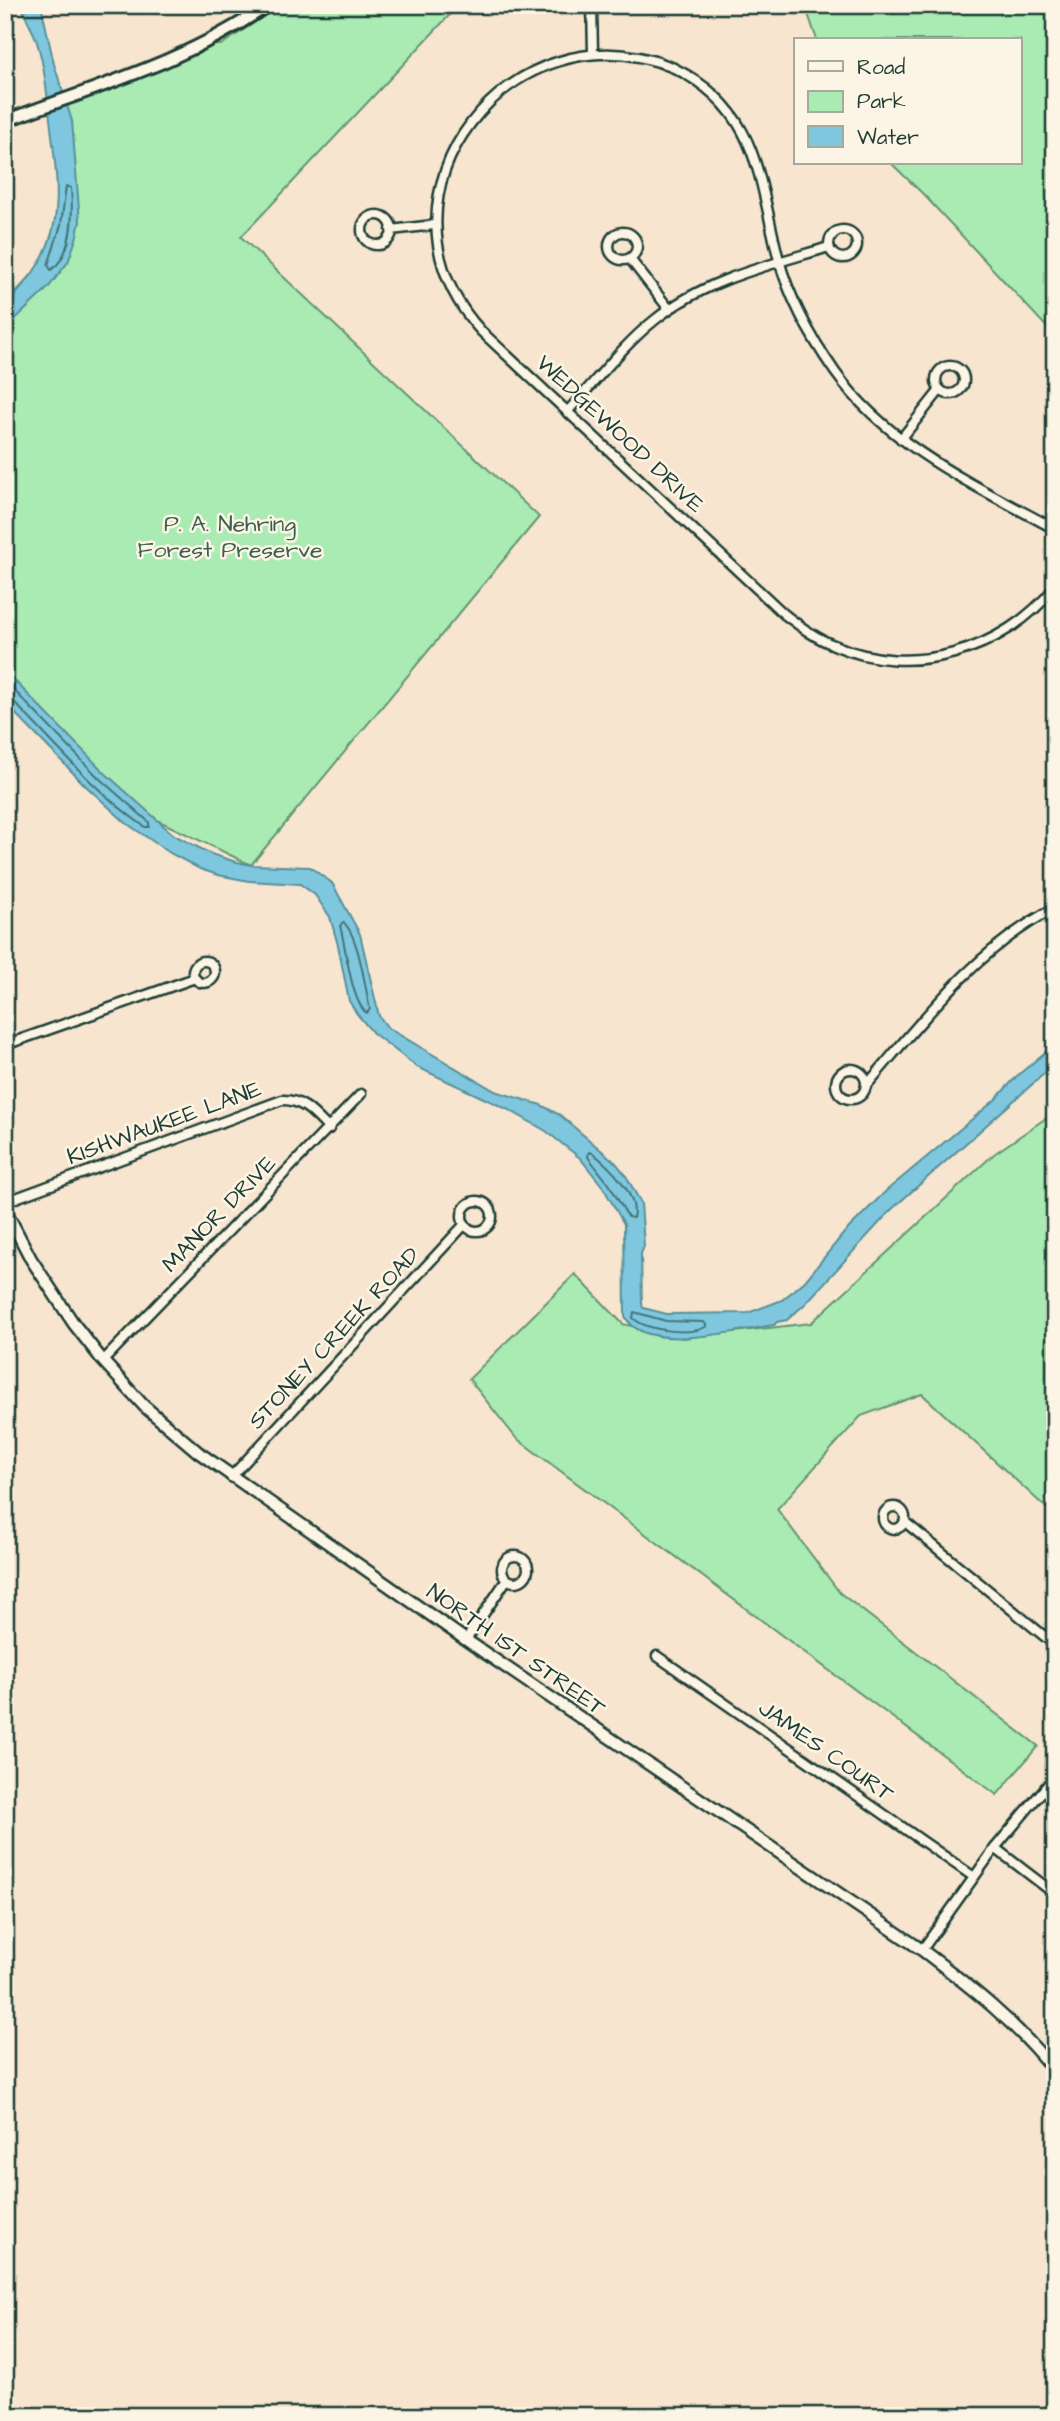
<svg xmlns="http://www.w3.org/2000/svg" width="1060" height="2421" viewBox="0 0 1060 2421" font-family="'Architects Daughter',sans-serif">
  <rect width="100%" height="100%" fill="#f7e5cf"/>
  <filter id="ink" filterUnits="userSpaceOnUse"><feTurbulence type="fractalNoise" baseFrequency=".0143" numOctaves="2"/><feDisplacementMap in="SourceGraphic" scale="14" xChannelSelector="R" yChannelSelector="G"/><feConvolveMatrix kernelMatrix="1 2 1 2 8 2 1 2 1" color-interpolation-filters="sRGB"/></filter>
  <g filter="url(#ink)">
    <g fill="#aaebb3" stroke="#649474" stroke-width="2">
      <polygon points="281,5 459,5 241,237 539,517 251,865 86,786 5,702 5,304 80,222 54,104 201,45 221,45"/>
      <polygon points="805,5 1055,5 1055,336 924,195 891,163 1020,163 1020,40 817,40"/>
      <polygon points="1055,1112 1055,1516 922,1394 861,1416 777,1509 840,1593 1038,1746 997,1795 516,1438 469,1379 575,1274 623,1324 683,1338 811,1323 994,1154"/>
    </g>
    <g fill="#7ec7de" stroke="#58909a" stroke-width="2">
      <path d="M22,5H41L54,64L72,121L80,222L76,239L68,262L48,288L5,329V306C68,242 60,202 50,119C47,93 44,59 34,34C30,26 24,15 22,5Z"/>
      <path d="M5,671L105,773L174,835L211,854L233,861L251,865L310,867L332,883L360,934L379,1016L388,1028L495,1091L541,1105L560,1115L616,1163L625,1174L641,1203L644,1246L641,1254L642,1304L643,1308L667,1314L748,1313L782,1300L805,1281L844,1233L886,1191L995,1100L1017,1076L1055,1044V1064L892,1209L806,1303L787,1320L777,1322L774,1325C739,1330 643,1355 625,1316L624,1224L603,1187L580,1158L546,1131L509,1110L417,1067L373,1033L357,1014L349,1001L338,945L330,917L315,895L300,884L249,881L218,875L200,869L170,853L126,823L86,786L5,703Z"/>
    </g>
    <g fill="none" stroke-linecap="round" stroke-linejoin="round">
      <g stroke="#457478" stroke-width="2">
        <path d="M66,186L71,188C73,213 73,255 51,270L48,265L61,225Z"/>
        <path d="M5,681L100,779L149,822V827H145C95,792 55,744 13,701L5,698"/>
        <path d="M343,922C359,935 365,988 370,1009L367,1013C351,1003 346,946 340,926Z"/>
        <path d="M589,1152L593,1153C610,1167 639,1195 633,1218L628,1217L609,1184L588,1157Z"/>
        <path d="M634,1312L666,1321L704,1322L707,1326C692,1336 647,1331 633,1318Z"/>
      </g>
      <g stroke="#1f3d34" stroke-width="13">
        <g id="minor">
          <polyline points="592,5 593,53"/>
          <circle cx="377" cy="230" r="15"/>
          <circle cx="843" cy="244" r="14"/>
          <polyline points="391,230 434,225"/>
          <circle cx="623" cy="246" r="14"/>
          <polyline points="630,259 669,309"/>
          <circle cx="950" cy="380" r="14"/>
          <path d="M567,412C596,381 623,345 656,319C706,279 770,265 829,247"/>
          <polyline points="901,439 940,390"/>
          <path d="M1055,529C976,486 889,447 835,372C812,339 790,300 779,260C758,180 760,110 674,68C514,0 357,195 481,331L784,614C800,626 815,638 834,645C911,679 1003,652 1055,587"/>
          <circle cx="204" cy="972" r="11"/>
          <polyline points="5,1045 195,978"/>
          <circle cx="851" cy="1084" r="15"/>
          <path d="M866,1086C922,1021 977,948 1055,908"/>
          <circle cx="477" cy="1216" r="15"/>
          <path d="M5,1202L282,1100C303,1099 315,1115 329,1129"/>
          <polyline points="103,1361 361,1094"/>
          <polyline points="231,1477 465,1224"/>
          <circle cx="894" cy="1518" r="11"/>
          <polyline points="905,1522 1055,1645"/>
          <circle cx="515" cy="1569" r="13"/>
          <polyline points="466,1640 507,1579"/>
          <polyline points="657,1656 974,1877"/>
          <polyline points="995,1848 1055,1894"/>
          <polyline points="922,1950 995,1848 1055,1776"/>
        </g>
      </g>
      <g stroke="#1f3d34" stroke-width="15">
        <path id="tertiary" d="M5,1209L31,1259L74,1324L103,1361L144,1406L198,1452L466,1640L922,1950C971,1987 1017,2023 1055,2072"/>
      </g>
      <g stroke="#1f3d34" stroke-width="16">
        <path id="secondary" d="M5,121C95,87 188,61 268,5"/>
      </g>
      <use href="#minor" stroke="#fcf5e5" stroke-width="8"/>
      <use href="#tertiary" stroke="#fcf5e5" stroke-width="10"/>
      <use href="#secondary" stroke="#fcf5e5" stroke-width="10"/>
    </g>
  </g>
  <g text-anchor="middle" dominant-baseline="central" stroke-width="5" stroke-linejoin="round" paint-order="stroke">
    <g font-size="23" fill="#1f3d34" stroke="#fcf5e5">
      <text transform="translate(620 434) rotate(43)">WEDGEWOOD DRIVE</text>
      <text transform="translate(164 1123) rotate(-20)">KISHWAUKEE LANE</text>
      <text transform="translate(219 1214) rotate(-46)">MANOR DRIVE</text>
      <text transform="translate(334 1338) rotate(-47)">STONEY CREEK ROAD</text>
      <text transform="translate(516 1650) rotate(35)">NORTH 1ST STREET</text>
      <text transform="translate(826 1751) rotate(35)">JAMES COURT</text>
    </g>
    <g font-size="23" fill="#3b604d" stroke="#fcf5e5">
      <text x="230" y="524">P. A. Nehring<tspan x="230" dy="26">Forest Preserve</tspan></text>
    </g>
  </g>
  <rect width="1060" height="2421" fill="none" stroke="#fcf5e5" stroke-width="28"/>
  <rect x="14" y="14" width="1032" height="2393" fill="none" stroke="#1f3d34" stroke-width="2.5" filter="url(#ink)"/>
  <rect x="794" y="38" width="228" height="126" fill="#fcf5e5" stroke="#a4ab9e" stroke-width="2"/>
  <rect x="808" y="61" width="35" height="10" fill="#fcf5e5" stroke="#a4ab9e" stroke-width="2"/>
  <text x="857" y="74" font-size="21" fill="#1f3d34">Road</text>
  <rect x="808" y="91" width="35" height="21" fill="#aaebb3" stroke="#a4ab9e" stroke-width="2"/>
  <text x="857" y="108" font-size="21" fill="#1f3d34">Park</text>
  <rect x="808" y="126" width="35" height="21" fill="#7ec7de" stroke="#a4ab9e" stroke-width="2"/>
  <text x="857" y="144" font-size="21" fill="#1f3d34">Water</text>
</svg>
